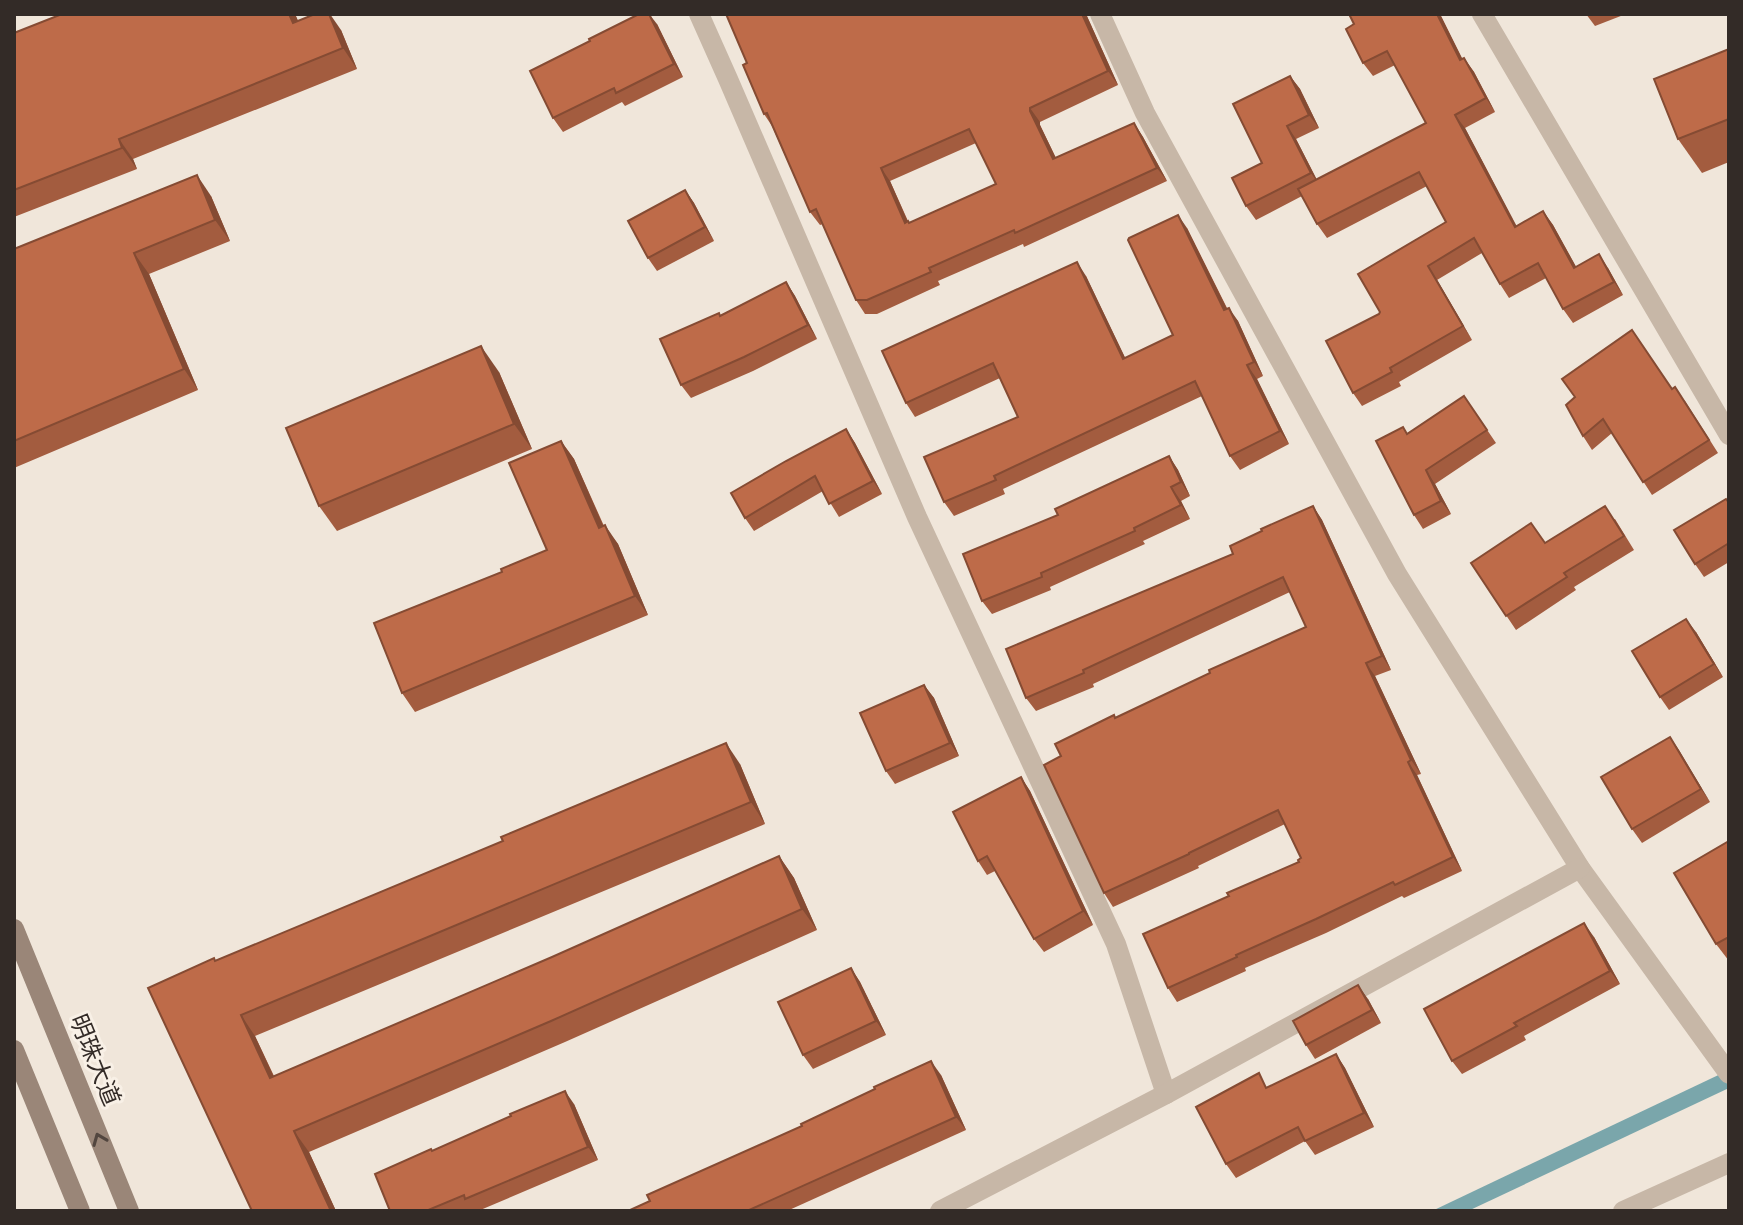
<svg xmlns="http://www.w3.org/2000/svg" width="1743" height="1225" viewBox="0 0 1743 1225" font-family="Karla,'Noto Sans SC',sans-serif">
  <rect width="100%" height="100%" fill="#f0e6da"/>
  <polygon fill="#7aa6ab" points="1729,1070 1729,1088 1468,1211 1432,1211"/>
  <g fill="none" stroke-linecap="round" stroke-linejoin="round">
    <g stroke="#c7b7a7" stroke-width="20">
      <polyline points="699,14 728,79 917,517 1116,944 1166,1094"/>
      <polyline points="1100,14 1145,113 1397,574 1580,868 1729,1074"/>
      <polyline points="1482,14 1729,435"/>
      <polyline points="940,1211 1166,1094 1580,868"/>
    </g>
    <polyline stroke="#c7b7a7" stroke-width="20" points="1623,1211 1729,1163"/>
    <g stroke="#9a8678" stroke-width="20">
      <polyline points="14,929 129,1211"/>
      <polyline points="14,1050 80,1211"/>
    </g>
  </g>
  <g fill="#a35c3f" fill-rule="evenodd">
    <polygon points="62,14 295,14 298,21 341,30 357,69 133,159 137,169 14,217 14,33"/>
    <path d="M726,14H1086L1118,85L1040,122V125L1056,158L1134,123L1143,137L1167,181L1024,247L1023,244L938,281L940,285L877,314H865L856,300L823,224L820,225L810,212L772,126L764,114L747,63ZM976,143L996,184L909,223L908,221L890,181Z"/>
    <polygon points="1440,14 1462,59 1464,58 1474,72 1495,112 1465,128 1516,226 1543,211 1553,225 1576,267 1608,268 1623,295 1573,323 1563,309 1546,278 1509,298 1500,284 1482,253 1437,280 1472,340 1399,382 1401,386 1362,406 1353,393 1379,314 1446,222 1427,186 1327,238 1317,224 1302,196 1256,220 1246,206 1262,163 1290,76 1300,89 1319,128 1296,139 1317,180 1426,123 1395,65 1373,76 1363,63 1354,24"/>
    <polygon points="1586,14 1626,14 1595,26"/>
    <polygon points="657,24 683,77 625,106 622,102 563,132 553,118"/>
    <polygon points="1729,49 1729,162 1702,173 1678,139"/>
    <polygon points="685,190 694,203 714,241 657,271 648,258"/>
    <polygon points="211,196 230,241 149,274 198,390 14,468 14,249"/>
    <polygon points="1187,228 1227,308 1238,321 1263,376 1257,379 1289,444 1240,470 1230,456 1202,396 1003,489 1005,494 954,516 944,502 1018,417 1000,378 915,417 906,403 1086,276 1125,358 1173,335"/>
    <polygon points="786,282 795,296 817,339 753,371 691,398 681,385 721,316"/>
    <polygon points="499,372 532,449 337,531 319,506"/>
    <polygon points="1673,389 1685,401 1718,453 1652,495 1612,433 1592,450 1583,436 1566,405"/>
    <polygon points="1464,396 1496,443 1435,484 1451,514 1423,529 1414,515 1408,433"/>
    <polygon points="846,429 855,443 882,494 839,517 823,491 754,531 745,518"/>
    <polygon points="561,441 574,459 604,526 618,544 648,615 415,712 402,693 502,572 547,550"/>
    <polygon points="1169,456 1178,470 1190,496 1181,501 1190,519 1143,541 1145,544 1050,587 1051,590 992,614 982,601 1058,515"/>
    <polygon points="1729,502 1729,562 1704,577 1695,564"/>
    <polygon points="1313,506 1322,520 1391,670 1375,676 1421,774 1417,775 1462,871 1404,898 1402,896 1326,933 1245,968 1246,971 1177,1002 1168,988 1229,896 1299,862 1301,858 1285,824 1198,866 1199,868 1113,907 1104,893 1061,756 1116,718 1306,627 1290,592 1093,684 1094,687 1036,711 1026,698 1233,554"/>
    <polygon points="1615,519 1634,550 1574,587 1576,590 1516,630 1471,563 1545,543"/>
    <polygon points="1696,632 1723,677 1669,710 1660,697"/>
    <polygon points="924,685 934,698 959,756 895,784 886,771"/>
    <polygon points="1670,737 1710,802 1642,843 1632,829"/>
    <polygon points="740,764 765,824 255,1036 274,1076 552,957 779,856 794,878 817,930 565,1042 309,1152 336,1211 252,1211 216,960"/>
    <polygon points="1021,777 1030,791 1093,925 1044,952 1034,939 995,871 987,875 978,861"/>
    <polygon points="1729,841 1729,961 1716,944"/>
    <polygon points="1594,937 1620,984 1524,1036 1526,1040 1462,1074 1452,1061"/>
    <polygon points="851,968 860,982 886,1035 813,1069 803,1055"/>
    <polygon points="1368,999 1381,1023 1315,1059 1306,1045"/>
    <polygon points="1336,1054 1345,1068 1374,1127 1315,1155 1305,1141 1236,1178 1226,1164 1268,1087"/>
    <polygon points="941,1075 966,1130 787,1211 628,1211"/>
    <polygon points="574,1104 598,1160 478,1211 474,1211 473,1209 468,1211 390,1211 432,1151"/>
  </g>
  <g fill="#854b33">
    <polygon points="289,14 295,14 308,44 293,23"/>
    <polygon points="329,14 330,14 341,30 357,69 343,48"/>
    <polygon points="649,14 657,24 683,77 674,64"/>
    <polygon points="1082,14 1086,14 1118,85 1108,71"/>
    <polygon points="1437,14 1440,14 1470,74 1460,60"/>
    <polygon points="1464,58 1474,72 1495,112 1486,98"/>
    <polygon points="1290,76 1300,89 1319,128 1309,115"/>
    <polygon points="1030,108 1040,122 1040,125 1063,173 1053,159 1030,111"/>
    <polygon points="1455,115 1465,128 1524,240 1515,227"/>
    <polygon points="1134,123 1143,137 1167,181 1157,168"/>
    <polygon points="1287,126 1296,139 1320,186 1311,173"/>
    <polygon points="119,139 133,159 137,169 122,148"/>
    <polygon points="881,168 890,181 914,236 905,223"/>
    <polygon points="197,175 211,196 230,241 215,220"/>
    <polygon points="685,190 694,203 714,241 705,227"/>
    <polygon points="1543,211 1553,225 1584,281 1574,268"/>
    <polygon points="1178,215 1187,228 1234,323 1224,310"/>
    <polygon points="134,253 149,274 198,390 184,369"/>
    <polygon points="1599,254 1608,268 1623,295 1614,282"/>
    <polygon points="1077,262 1086,276 1132,372 1123,359"/>
    <polygon points="1428,266 1437,280 1472,340 1463,326"/>
    <polygon points="786,282 795,296 817,339 808,325"/>
    <polygon points="1229,308 1238,321 1263,376 1254,362"/>
    <polygon points="481,346 499,372 532,449 514,424"/>
    <polygon points="1247,365 1257,379 1289,444 1280,431"/>
    <polygon points="846,429 855,443 882,494 873,481"/>
    <polygon points="561,441 574,459 612,546 599,528"/>
    <polygon points="1169,456 1178,470 1190,496 1181,482"/>
    <polygon points="1426,470 1435,484 1451,514 1441,501"/>
    <polygon points="1171,487 1181,501 1190,519 1181,505"/>
    <polygon points="1313,506 1322,520 1391,670 1382,656"/>
    <polygon points="605,525 618,544 648,615 635,596"/>
    <polygon points="1686,619 1696,632 1723,677 1714,664"/>
    <polygon points="1366,663 1375,676 1421,774 1411,760"/>
    <polygon points="924,685 934,698 959,756 950,743"/>
    <polygon points="1670,737 1679,750 1710,802 1701,789"/>
    <polygon points="726,743 740,764 765,824 751,802"/>
    <polygon points="1408,762 1417,775 1462,871 1453,857"/>
    <polygon points="1021,777 1030,791 1093,925 1083,911"/>
    <polygon points="779,856 794,878 817,930 802,909"/>
    <polygon points="1584,923 1594,937 1620,984 1610,971"/>
    <polygon points="851,968 860,982 886,1035 876,1021"/>
    <polygon points="1358,985 1368,999 1381,1023 1372,1010"/>
    <polygon points="241,1015 255,1036 284,1099 270,1078"/>
    <polygon points="1336,1054 1345,1068 1374,1127 1364,1113"/>
    <polygon points="931,1061 941,1075 966,1130 956,1117"/>
    <polygon points="565,1091 574,1104 598,1160 588,1147"/>
    <polygon points="294,1131 309,1152 336,1211 331,1211"/>
  </g>
  <g fill="#be6b49" stroke="#854b33" stroke-width="2" fill-rule="evenodd">
    <polygon points="62,14 289,14 293,23 315,14 329,14 343,48 119,139 122,148 14,190 14,33"/>
    <polygon points="639,14 649,14 674,64 616,93 614,88 553,118 530,71 590,41 589,39"/>
    <path d="M726,14H1082L1108,71L1030,108V111L1053,159L1134,123L1157,168L1015,233L1014,230L929,268L931,272L867,300H856L816,209L810,212L767,113L764,114L743,65L747,63ZM969,129L996,184L909,223L908,221L905,223L881,168Z"/>
    <polygon points="1349,14 1437,14 1460,60 1464,58 1486,98 1455,115 1515,227 1543,211 1574,268 1599,254 1614,282 1563,309 1538,263 1500,284 1474,238 1428,266 1463,326 1390,368 1392,372 1353,393 1326,341 1379,314 1380,312 1358,274 1446,222 1419,172 1317,224 1298,189 1426,123 1387,51 1363,63 1346,29 1354,24"/>
    <polygon points="1729,49 1729,119 1678,139 1654,79"/>
    <polygon points="1290,76 1309,115 1287,126 1311,173 1246,206 1232,178 1262,163 1233,104"/>
    <polygon points="197,175 215,220 134,253 184,369 14,441 14,249"/>
    <polygon points="685,190 705,227 648,258 628,221"/>
    <polygon points="1178,215 1224,310 1229,308 1254,362 1247,365 1280,431 1230,456 1195,381 994,476 996,480 944,502 924,457 1018,417 993,363 906,403 882,351 1077,262 1123,359 1173,335 1128,240 1129,238"/>
    <polygon points="786,282 808,325 744,357 681,385 660,339 719,313 720,316"/>
    <polygon points="1632,330 1672,389 1675,387 1709,440 1643,482 1603,419 1583,436 1566,405 1575,397 1562,379"/>
    <polygon points="481,346 514,424 319,506 286,428"/>
    <polygon points="1464,396 1487,430 1426,470 1441,501 1414,515 1376,441 1403,427 1407,434"/>
    <polygon points="846,429 873,481 829,504 815,476 745,518 731,493 786,461"/>
    <polygon points="561,441 599,528 605,525 635,596 402,693 374,623 502,572 501,569 547,550 509,463"/>
    <polygon points="1169,456 1181,482 1171,487 1181,505 1134,528 1135,531 1041,573 1042,577 982,601 963,554 1058,515 1055,509"/>
    <polygon points="1726,499 1729,503 1729,543 1695,564 1674,530"/>
    <polygon points="1313,506 1382,656 1366,663 1411,760 1408,762 1453,857 1395,885 1393,882 1316,919 1236,955 1237,957 1168,988 1143,934 1229,896 1227,893 1299,862 1298,860 1301,858 1278,810 1189,853 1189,854 1104,893 1044,765 1061,756 1055,744 1114,715 1115,718 1210,673 1209,670 1306,627 1283,577 1083,670 1084,673 1026,698 1006,649 1233,554 1230,546 1262,531 1261,529"/>
    <polygon points="1605,506 1624,536 1564,573 1567,577 1506,616 1471,563 1531,523 1545,543"/>
    <polygon points="1686,619 1714,664 1660,697 1632,651"/>
    <polygon points="924,685 950,743 886,771 860,713"/>
    <polygon points="1670,737 1701,789 1632,829 1601,777"/>
    <polygon points="726,743 751,802 241,1015 270,1078 552,957 779,856 802,909 551,1021 294,1131 331,1211 252,1211 148,988 214,958 215,961 503,841 501,837"/>
    <polygon points="1021,777 1083,911 1034,939 987,856 978,861 953,812"/>
    <polygon points="1729,841 1729,937 1716,944 1674,873"/>
    <polygon points="1584,923 1610,971 1514,1023 1517,1026 1452,1061 1424,1009"/>
    <polygon points="851,968 876,1021 803,1055 778,1002"/>
    <polygon points="1358,985 1372,1010 1306,1045 1293,1021"/>
    <polygon points="1336,1054 1364,1113 1305,1141 1298,1127 1226,1164 1196,1107 1259,1073 1266,1088"/>
    <polygon points="931,1061 956,1117 747,1211 628,1211 650,1201 647,1195 802,1126 801,1124 875,1089 874,1087"/>
    <polygon points="565,1091 588,1147 465,1199 464,1195 426,1211 390,1211 375,1174 431,1149 432,1151 511,1116 510,1114"/>
  </g>
  <defs><path id="oneway-chevron" d="M-2-3.5L2.5 0L-2 3.5" fill="none" stroke-width="1.6" stroke-linecap="round" stroke-linejoin="round" transform="scale(2)"/></defs>
  <use stroke="#52463f" href="#oneway-chevron" transform="translate(99 1139) rotate(-112)"/>
  <g text-anchor="middle" dominant-baseline="central" stroke-width="6" stroke-linejoin="round" paint-order="stroke">
    <g font-size="24" fill="#332b27" stroke="#f8f0e6">
      <text transform="translate(95 1060) rotate(68)">明珠大道</text>
    </g>
  </g>
  <rect width="1743" height="1225" fill="none" stroke="#332b27" stroke-width="32"/>
</svg>
